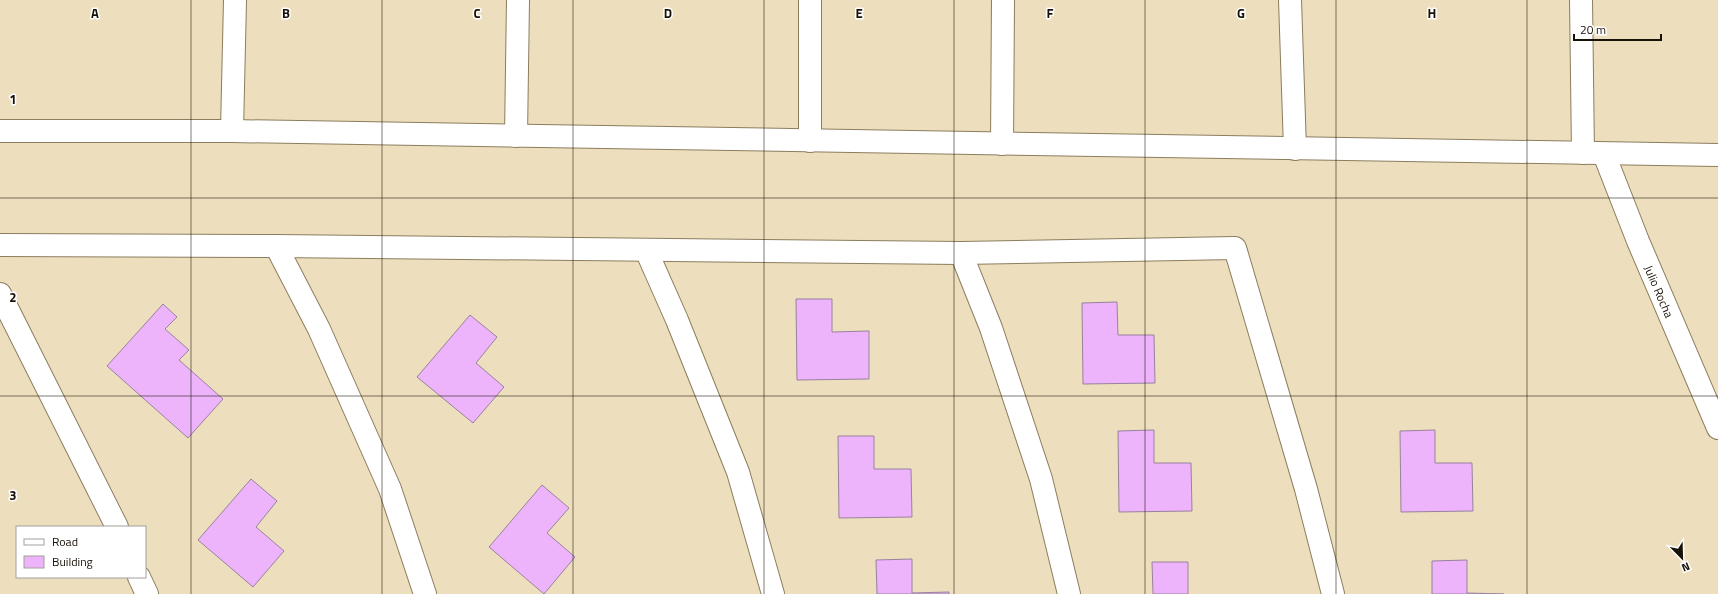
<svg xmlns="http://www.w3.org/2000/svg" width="1718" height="594" viewBox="0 0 1718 594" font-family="'Titillium Web',sans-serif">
  <rect width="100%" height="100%" fill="#eddebd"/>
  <g fill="#edb3fb" stroke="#98829d">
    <polygon points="796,299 832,299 832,332 869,331 869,379 797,380"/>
    <polygon points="1117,302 1118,335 1154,335 1155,383 1083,384 1082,303"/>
    <polygon points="163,304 177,317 165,329 189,350 179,360 223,399 188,438 107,366"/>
    <polygon points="470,315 497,337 476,363 504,387 473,423 417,377"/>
    <polygon points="1154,430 1154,463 1191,463 1192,511 1119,512 1118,431"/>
    <polygon points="1435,430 1435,463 1472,463 1473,511 1401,512 1400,431"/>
    <polygon points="838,436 874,436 874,469 911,469 912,517 839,518"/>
    <polygon points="251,479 277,501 256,527 284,551 253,587 198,540"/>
    <polygon points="542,485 569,508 547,533 575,557 544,594 489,547"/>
    <polygon points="912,559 912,593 949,592 949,594 877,594 876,560"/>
    <polygon points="1467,560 1467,593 1504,594 1432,594 1432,561"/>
    <polygon points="1152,562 1188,562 1188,594 1153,594"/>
  </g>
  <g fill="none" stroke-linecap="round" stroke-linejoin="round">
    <g stroke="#8c7d5f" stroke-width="24">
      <g id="minor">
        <polyline points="1290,0 1295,149"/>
        <polyline points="1581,0 1583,153"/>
        <polyline points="0,131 232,131 1718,155"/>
        <polyline points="232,131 235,0"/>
        <polyline points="516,136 518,0"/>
        <polyline points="810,141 810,0"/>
        <polyline points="1002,144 1003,0"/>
        <path id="s1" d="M1604,154L1638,241L1718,428"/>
        <polyline points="0,245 276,246 961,253 1235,248 1306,489 1333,594"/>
        <polyline points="276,246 319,329 390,489 425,594"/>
        <polyline points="646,250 677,320 738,472 773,594"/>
        <polyline points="961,253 991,328 1041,479 1069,594"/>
        <polyline points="0,294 117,527"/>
        <polyline points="139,577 147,594"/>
      </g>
    </g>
    <use href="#minor" stroke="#fff" stroke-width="22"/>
  </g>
  <path fill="none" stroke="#171106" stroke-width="1" stroke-opacity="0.55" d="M191,0V594M382,0V594M573,0V594M764,0V594M954,0V594M1145,0V594M1336,0V594M1527,0V594M0,198H1718M0,396H1718"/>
  <g text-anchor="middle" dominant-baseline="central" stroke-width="3" stroke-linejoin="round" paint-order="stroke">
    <g font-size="12" fill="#171106" stroke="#fff">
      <text stroke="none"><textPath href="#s1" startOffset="148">Julio Rocha</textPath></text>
    </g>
  </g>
  <g font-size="13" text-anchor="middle" font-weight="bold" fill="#171106" stroke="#fff" stroke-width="3" stroke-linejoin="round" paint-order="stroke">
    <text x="95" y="18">A</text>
    <text x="286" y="18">B</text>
    <text x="477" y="18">C</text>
    <text x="668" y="18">D</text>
    <text x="859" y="18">E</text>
    <text x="1050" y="18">F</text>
    <text x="1241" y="18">G</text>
    <text x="1432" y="18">H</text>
    <text x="13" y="104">1</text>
    <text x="13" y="302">2</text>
    <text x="13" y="500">3</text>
  </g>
  <rect x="16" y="526" width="130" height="52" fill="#ffffff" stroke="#a2a09b"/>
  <rect x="24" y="539" width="20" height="6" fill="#ffffff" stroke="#a2a09b"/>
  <text x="52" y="546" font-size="12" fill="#171106">Road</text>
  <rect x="24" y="556" width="20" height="12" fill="#edb3fb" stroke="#a2a09b"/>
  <text x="52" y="566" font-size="12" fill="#171106">Building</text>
  <g transform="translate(1682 558) rotate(157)" stroke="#ffffff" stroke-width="3" paint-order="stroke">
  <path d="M0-3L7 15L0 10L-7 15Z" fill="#171106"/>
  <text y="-6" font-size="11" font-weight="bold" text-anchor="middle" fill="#171106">N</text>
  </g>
  <path d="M1574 34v6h87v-6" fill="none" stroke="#171106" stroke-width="2"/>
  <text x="1580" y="34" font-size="12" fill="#171106" stroke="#ffffff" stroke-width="3" paint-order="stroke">20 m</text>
</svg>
